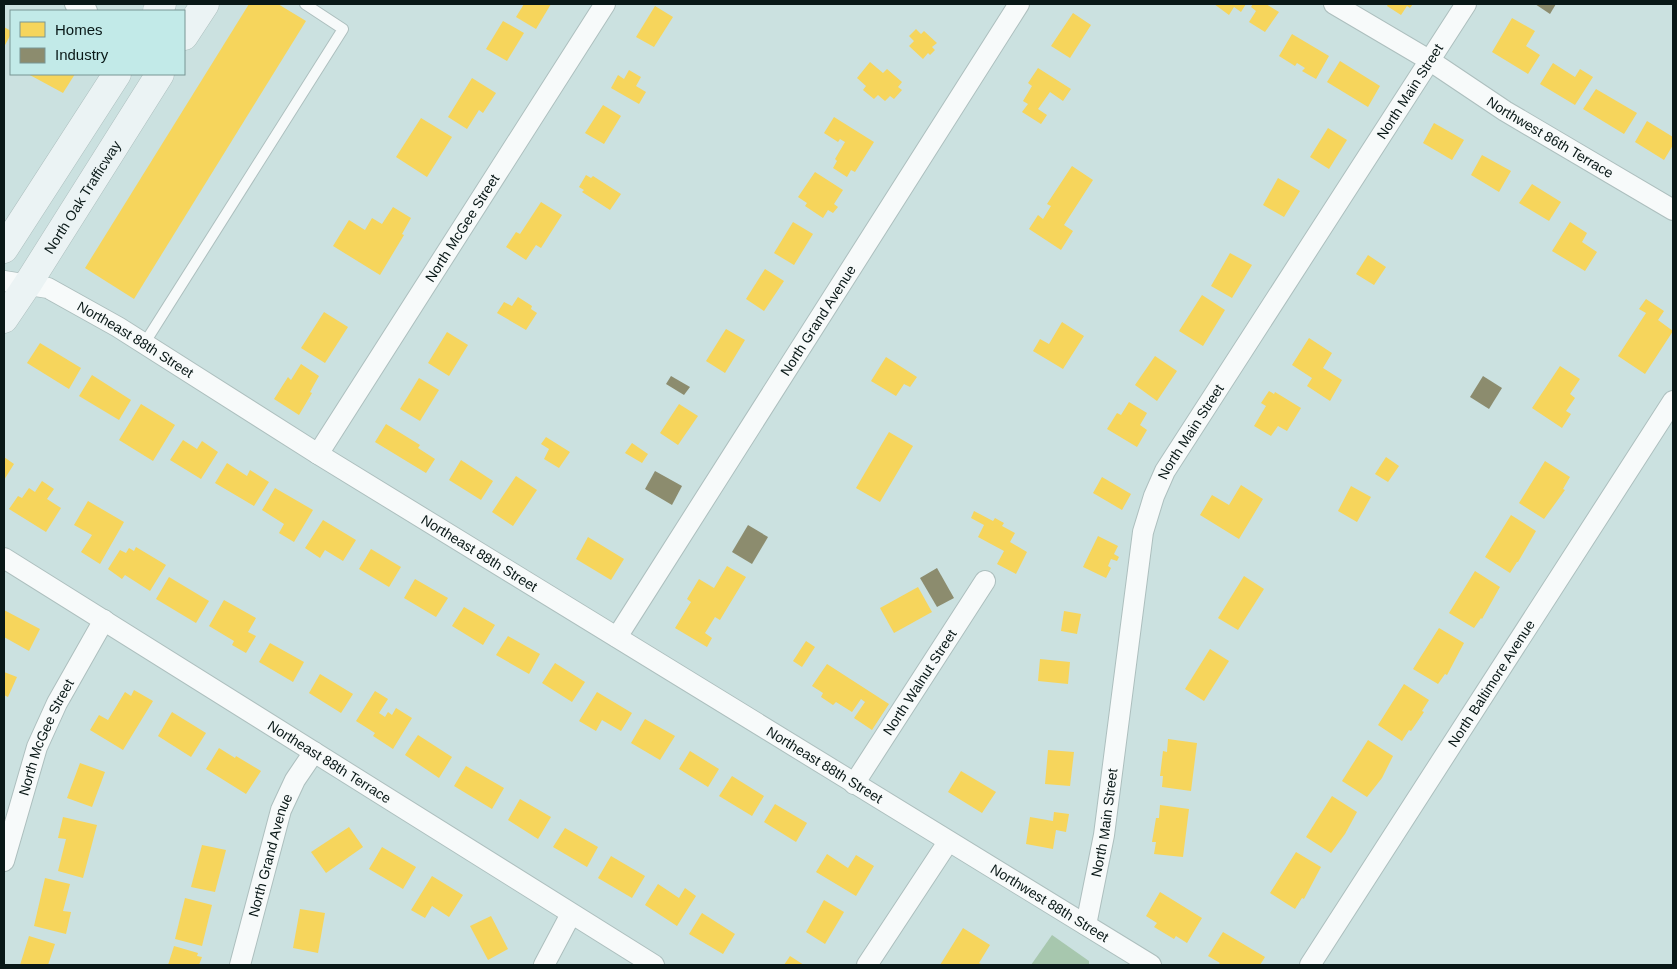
<svg xmlns="http://www.w3.org/2000/svg" width="1677" height="969" viewBox="0 0 1677 969" font-family="Helvetica,sans-serif">
  <rect width="100%" height="100%" fill="#cbe1e0"/>
  <polygon fill="#a7c7ae" points="1052,935 1089,961 1089,965 1031,965"/>
  <g fill="#f6d55c">
    <polygon points="249,4 278,4 306,21 134,299 85,268"/>
    <polygon points="524,4 551,4 536,29 516,17"/>
    <polygon points="1214,4 1246,4 1241,12 1234,7 1229,15"/>
    <polygon points="1253,4 1266,4 1279,12 1265,32 1249,22 1256,11 1251,7"/>
    <polygon points="1388,4 1413,4 1410,8 1407,6 1401,15 1387,6"/>
    <polygon points="655,6 673,17 654,47 636,37"/>
    <polygon points="1073,13 1091,25 1070,58 1051,46"/>
    <polygon points="1512,18 1535,31 1526,46 1540,55 1528,74 1492,52"/>
    <polygon points="503,21 524,33 507,61 486,49"/>
    <polygon points="4,27 11,31 11,34 4,47"/>
    <polygon points="916,29 921,34 924,31 937,43 932,47 935,50 930,55 928,53 923,59 909,46 914,41 909,36"/>
    <polygon points="1292,34 1329,56 1316,79 1302,71 1305,68 1297,63 1295,66 1279,56"/>
    <polygon points="1340,61 1380,86 1368,107 1327,82"/>
    <polygon points="870,62 883,73 887,69 902,82 898,87 902,90 894,99 890,96 885,101 878,95 874,99 863,90 866,86 857,78"/>
    <polygon points="1553,63 1575,77 1580,69 1593,77 1575,105 1540,84"/>
    <polygon points="1038,68 1071,89 1063,101 1050,92 1038,109 1047,115 1041,124 1022,112 1028,104 1023,101 1032,86 1028,83"/>
    <polygon points="629,70 641,77 636,86 646,92 639,104 611,88 618,75 624,79"/>
    <polygon points="28,74 75,74 63,93"/>
    <polygon points="472,78 496,93 483,113 479,110 467,129 448,117"/>
    <polygon points="1596,89 1637,113 1624,134 1583,109"/>
    <polygon points="603,105 621,116 604,144 585,133"/>
    <polygon points="834,117 874,142 855,172 851,170 847,177 833,168 837,161 835,159 845,142 840,139 838,142 824,133"/>
    <polygon points="421,118 452,137 427,177 396,157"/>
    <polygon points="1647,121 1673,137 1673,145 1664,160 1635,142"/>
    <polygon points="1434,123 1464,140 1452,160 1423,143"/>
    <polygon points="1328,128 1347,140 1329,169 1310,157"/>
    <polygon points="1482,155 1511,171 1499,192 1471,175"/>
    <polygon points="1072,166 1093,180 1064,225 1073,231 1061,250 1029,229 1038,215 1043,219 1051,206 1047,204"/>
    <polygon points="815,172 843,190 834,204 838,207 833,213 828,210 823,218 805,206 807,203 798,197"/>
    <polygon points="586,175 591,178 593,176 621,194 610,210 582,192 584,190 579,187"/>
    <polygon points="1278,178 1300,191 1284,217 1263,205"/>
    <polygon points="1532,184 1561,202 1549,221 1519,203"/>
    <polygon points="541,202 562,215 541,248 536,245 526,260 506,247 516,232 520,234"/>
    <polygon points="393,207 411,218 402,234 404,235 380,275 333,246 349,220 365,230 372,218 382,224"/>
    <polygon points="793,222 813,234 794,265 774,253"/>
    <polygon points="1570,222 1587,233 1582,242 1597,252 1585,271 1552,251"/>
    <polygon points="1230,253 1252,265 1232,298 1211,286"/>
    <polygon points="1368,255 1386,267 1374,285 1356,274"/>
    <polygon points="765,269 784,281 764,311 746,299"/>
    <polygon points="1202,295 1225,310 1203,346 1179,331"/>
    <polygon points="518,297 532,306 531,309 537,313 526,330 497,313 504,302 512,306"/>
    <polygon points="1646,299 1664,311 1658,320 1673,331 1645,374 1618,356 1646,313 1639,309"/>
    <polygon points="324,312 348,327 325,363 301,348"/>
    <polygon points="1062,322 1084,336 1063,369 1033,351 1040,339 1049,344"/>
    <polygon points="726,329 745,340 725,373 706,361"/>
    <polygon points="447,332 468,345 449,376 428,363"/>
    <polygon points="1309,338 1332,353 1323,368 1342,380 1330,401 1307,386 1312,378 1292,365"/>
    <polygon points="40,343 81,368 69,389 27,363"/>
    <polygon points="1155,356 1177,371 1157,401 1135,385"/>
    <polygon points="886,357 917,377 910,387 904,384 896,396 871,381"/>
    <polygon points="301,364 319,376 310,392 312,393 299,415 274,399 288,377 291,380"/>
    <polygon points="1560,366 1580,379 1570,394 1575,398 1566,411 1571,414 1562,428 1532,408"/>
    <polygon points="92,375 131,400 119,420 79,396"/>
    <polygon points="419,378 439,390 420,421 400,409"/>
    <polygon points="1269,391 1274,394 1275,392 1301,408 1287,431 1278,426 1271,436 1254,426 1266,406 1261,403"/>
    <polygon points="1129,402 1147,413 1140,425 1147,430 1137,447 1107,429 1117,413 1121,415"/>
    <polygon points="141,404 175,425 153,461 119,440"/>
    <polygon points="679,404 698,416 678,445 660,433"/>
    <polygon points="386,424 420,445 418,448 435,459 426,473 375,442"/>
    <polygon points="889,432 913,446 880,502 856,488"/>
    <polygon points="546,437 570,452 559,468 544,459 549,449 541,444"/>
    <polygon points="183,440 197,449 202,441 218,452 201,479 170,460"/>
    <polygon points="632,443 648,454 642,463 625,453"/>
    <polygon points="4,457 14,464 4,480"/>
    <polygon points="1386,457 1399,466 1388,482 1375,474"/>
    <polygon points="461,460 493,481 481,500 449,480"/>
    <polygon points="1545,461 1570,477 1563,489 1565,490 1544,519 1519,503"/>
    <polygon points="227,463 247,476 250,470 269,482 254,506 215,483"/>
    <polygon points="516,476 537,490 513,526 492,512"/>
    <polygon points="1102,477 1131,494 1122,510 1093,493"/>
    <polygon points="42,481 54,489 47,499 61,508 46,532 9,509 18,496 22,498 29,488 35,492"/>
    <polygon points="1241,485 1263,499 1239,539 1200,515 1212,495 1229,505"/>
    <polygon points="1351,486 1371,497 1357,522 1338,511"/>
    <polygon points="275,488 313,510 294,542 279,533 284,524 262,510"/>
    <polygon points="88,501 124,522 100,564 81,552 92,535 74,525"/>
    <polygon points="974,511 993,521 995,518 1004,523 1002,526 1015,533 1010,542 1027,552 1016,574 997,564 1004,551 978,537 984,525 971,518"/>
    <polygon points="1511,515 1536,531 1518,562 1517,562 1510,573 1485,557"/>
    <polygon points="323,520 356,540 343,561 325,550 320,558 305,548"/>
    <polygon points="1098,536 1118,546 1114,554 1119,557 1117,561 1111,559 1108,566 1111,568 1106,578 1083,567"/>
    <polygon points="588,537 624,559 611,580 576,559"/>
    <polygon points="136,547 166,565 150,591 125,575 122,579 108,569 120,550 126,553 129,548 134,551"/>
    <polygon points="371,549 401,567 389,587 359,569"/>
    <polygon points="727,566 746,577 720,620 715,617 705,633 712,638 707,647 675,628 691,602 687,599 699,579 714,588"/>
    <polygon points="1475,571 1500,587 1482,619 1481,618 1474,628 1449,613"/>
    <polygon points="1244,576 1264,589 1238,630 1218,618"/>
    <polygon points="169,577 209,601 196,623 156,599"/>
    <polygon points="415,579 448,598 436,617 404,598"/>
    <polygon points="918,587 932,612 894,633 880,608"/>
    <polygon points="224,600 256,618 248,632 256,636 246,653 232,645 234,641 209,626"/>
    <polygon points="464,607 495,625 483,645 452,626"/>
    <polygon points="4,610 40,629 29,651 4,637"/>
    <polygon points="1064,611 1081,614 1077,634 1061,631"/>
    <polygon points="1439,628 1464,643 1447,675 1445,674 1438,684 1413,669"/>
    <polygon points="508,636 540,654 529,674 496,655"/>
    <polygon points="806,641 815,647 802,667 793,661"/>
    <polygon points="270,643 304,662 293,682 259,662"/>
    <polygon points="1210,649 1229,661 1204,701 1185,689"/>
    <polygon points="1040,659 1070,662 1068,684 1038,681"/>
    <polygon points="555,663 585,682 572,702 542,683"/>
    <polygon points="827,664 889,704 872,730 854,718 865,702 861,699 852,712 836,702 833,705 821,697 823,693 812,686"/>
    <polygon points="4,672 17,677 8,697 4,695"/>
    <polygon points="320,674 353,694 341,713 309,693"/>
    <polygon points="1404,684 1429,700 1422,711 1424,712 1411,731 1409,730 1402,741 1378,725"/>
    <polygon points="134,690 153,701 123,750 90,730 99,715 108,720 125,692 131,696"/>
    <polygon points="375,691 388,699 379,713 385,717 388,712 392,715 396,708 412,718 393,749 373,736 375,733 356,721"/>
    <polygon points="597,692 632,713 621,731 602,720 596,731 579,721"/>
    <polygon points="172,712 206,733 191,757 158,736"/>
    <polygon points="645,719 675,736 660,760 631,743"/>
    <polygon points="418,735 452,757 439,778 405,755"/>
    <polygon points="1168,739 1197,743 1191,791 1162,787 1163,776 1160,776 1163,751 1167,752"/>
    <polygon points="1368,740 1393,756 1382,778 1367,797 1342,781"/>
    <polygon points="219,748 235,758 236,756 261,771 246,794 206,769"/>
    <polygon points="1048,750 1074,752 1070,786 1045,784"/>
    <polygon points="690,751 719,769 708,787 679,769"/>
    <polygon points="80,763 105,772 92,807 67,798"/>
    <polygon points="466,766 504,788 492,809 454,786"/>
    <polygon points="961,771 996,792 982,813 948,792"/>
    <polygon points="732,776 764,796 752,816 719,796"/>
    <polygon points="1332,796 1357,812 1345,834 1331,853 1306,837"/>
    <polygon points="520,799 551,817 538,839 508,820"/>
    <polygon points="775,804 807,823 796,842 764,822"/>
    <polygon points="1160,805 1189,809 1183,857 1154,854 1156,842 1152,842 1156,818 1159,818"/>
    <polygon points="1054,812 1069,814 1066,832 1056,830 1053,849 1026,844 1030,817 1053,821"/>
    <polygon points="63,817 97,825 83,878 58,871 66,839 58,838"/>
    <polygon points="349,827 363,847 326,873 311,852"/>
    <polygon points="565,828 598,847 587,867 553,847"/>
    <polygon points="202,845 226,850 215,892 191,887"/>
    <polygon points="382,847 416,867 403,889 369,869"/>
    <polygon points="1296,852 1321,867 1304,899 1302,898 1295,909 1270,893"/>
    <polygon points="827,854 848,868 856,855 874,866 856,896 816,872"/>
    <polygon points="611,856 645,876 632,898 598,878"/>
    <polygon points="432,876 463,895 449,917 432,906 425,918 411,910"/>
    <polygon points="45,878 70,884 63,911 71,912 66,934 34,926"/>
    <polygon points="658,884 679,898 685,888 696,896 677,926 645,905"/>
    <polygon points="1160,892 1202,918 1187,943 1176,936 1174,939 1154,927 1157,923 1146,916"/>
    <polygon points="185,898 212,905 202,946 175,939"/>
    <polygon points="824,900 844,912 825,944 806,932"/>
    <polygon points="300,909 325,913 318,953 293,948"/>
    <polygon points="702,913 735,934 723,954 689,934"/>
    <polygon points="491,916 508,949 488,960 470,926"/>
    <polygon points="963,928 990,945 979,963 983,965 940,965"/>
    <polygon points="1223,932 1265,957 1260,965 1218,965 1220,963 1208,956"/>
    <polygon points="29,936 55,944 48,965 20,965"/>
    <polygon points="174,946 198,953 197,956 202,957 199,965 168,965"/>
    <polygon points="790,956 804,965 784,965"/>
  </g>
  <g fill="#8c8c6e">
    <polygon points="1535,4 1556,4 1550,14"/>
    <polygon points="671,376 690,387 684,395 666,384"/>
    <polygon points="1483,376 1502,388 1489,409 1470,397"/>
    <polygon points="655,471 682,486 672,505 645,489"/>
    <polygon points="748,525 768,537 752,564 732,552"/>
    <polygon points="937,568 954,598 937,607 920,578"/>
  </g>
  <g fill="none" stroke-linecap="round" stroke-linejoin="round">
    <g stroke="#adbfbe" stroke-width="12">
      <polyline id="lane" points="144,344 343,29 305,4"/>
    </g>
    <g stroke="#adbfbe" stroke-width="22">
      <g id="street">
        <polyline points="75,4 87,11"/>
        <path id="s1" d="M1334,4L1429,60L1505,111L1673,210"/>
        <path id="s2" d="M4,281L48,288L118,327L318,454L1151,965"/>
        <path id="s3" d="M318,454L605,4"/>
        <path id="s4" d="M4,558L654,965"/>
        <path id="s5" d="M617,637L1019,4"/>
        <path id="s6" d="M854,784L985,581"/>
        <path id="s7" d="M4,861L37,747L57,703L104,620"/>
        <path id="s8" d="M1086,925L1104,835L1143,532L1154,496L1165,471L1466,4"/>
        <path id="s9" d="M240,965L281,810L295,780L314,752"/>
        <polyline points="544,965 571,914"/>
        <polyline points="867,965 948,842"/>
        <path id="s10" d="M1310,965L1673,401"/>
      </g>
    </g>
    <g stroke="#adbfbe" stroke-width="29">
      <g id="secondary">
        <polyline points="157,11 162,4"/>
        <polyline points="184,36 205,4"/>
        <polyline points="4,249 117,74"/>
        <path id="s11" d="M4,319L27,285L160,74"/>
      </g>
    </g>
    <use href="#lane" stroke="#f7fafa" stroke-width="10"/>
    <use href="#street" stroke="#f7fafa" stroke-width="20"/>
    <use href="#secondary" stroke="#ebf3f4" stroke-width="28"/>
  </g>
  <g text-anchor="middle" dominant-baseline="central" stroke-width="5" stroke-linejoin="round" paint-order="stroke">
    <g font-size="14" fill="#091817" stroke="#c2eae8">
      <text stroke="none"><textPath href="#s8" startOffset="914">North Main Street</textPath></text>
      <text stroke="none"><textPath href="#s1" startOffset="254">Northwest 86th Terrace</textPath></text>
      <text stroke="none"><textPath href="#s11" startOffset="145">North Oak Trafficway</textPath></text>
      <text stroke="none"><textPath href="#s3" startOffset="268">North McGee Street</textPath></text>
      <text stroke="none"><textPath href="#s5" startOffset="375">North Grand Avenue</textPath></text>
      <text stroke="none"><textPath href="#s2" startOffset="146">Northeast 88th Street</textPath></text>
      <text stroke="none"><textPath href="#s8" startOffset="509">North Main Street</textPath></text>
      <text stroke="none"><textPath href="#s2" startOffset="551">Northeast 88th Street</textPath></text>
      <text stroke="none"><textPath href="#s6" startOffset="121">North Walnut Street</textPath></text>
      <text stroke="none"><textPath href="#s10" startOffset="335">North Baltimore Avenue</textPath></text>
      <text stroke="none"><textPath href="#s7" startOffset="131">North McGee Street</textPath></text>
      <text stroke="none"><textPath href="#s4" startOffset="384">Northeast 88th Terrace</textPath></text>
      <text stroke="none"><textPath href="#s2" startOffset="956">Northeast 88th Street</textPath></text>
      <text stroke="none"><textPath href="#s8" startOffset="104">North Main Street</textPath></text>
      <text stroke="none"><textPath href="#s9" startOffset="114">North Grand Avenue</textPath></text>
      <text stroke="none"><textPath href="#s2" startOffset="1220">Northwest 88th Street</textPath></text>
    </g>
  </g>
  <rect width="1677" height="969" fill="none" stroke="#091817" stroke-width="10"/>
  <rect x="10" y="10" width="175" height="65" fill="#c2eae8" stroke="#789694"/>
  <rect x="20" y="22" width="25" height="15" fill="#f6d55c" stroke="#789694"/>
  <text x="55" y="35" font-size="15" fill="#091817">Homes</text>
  <rect x="20" y="48" width="25" height="15" fill="#8c8c6e" stroke="#789694"/>
  <text x="55" y="60" font-size="15" fill="#091817">Industry</text>
</svg>
